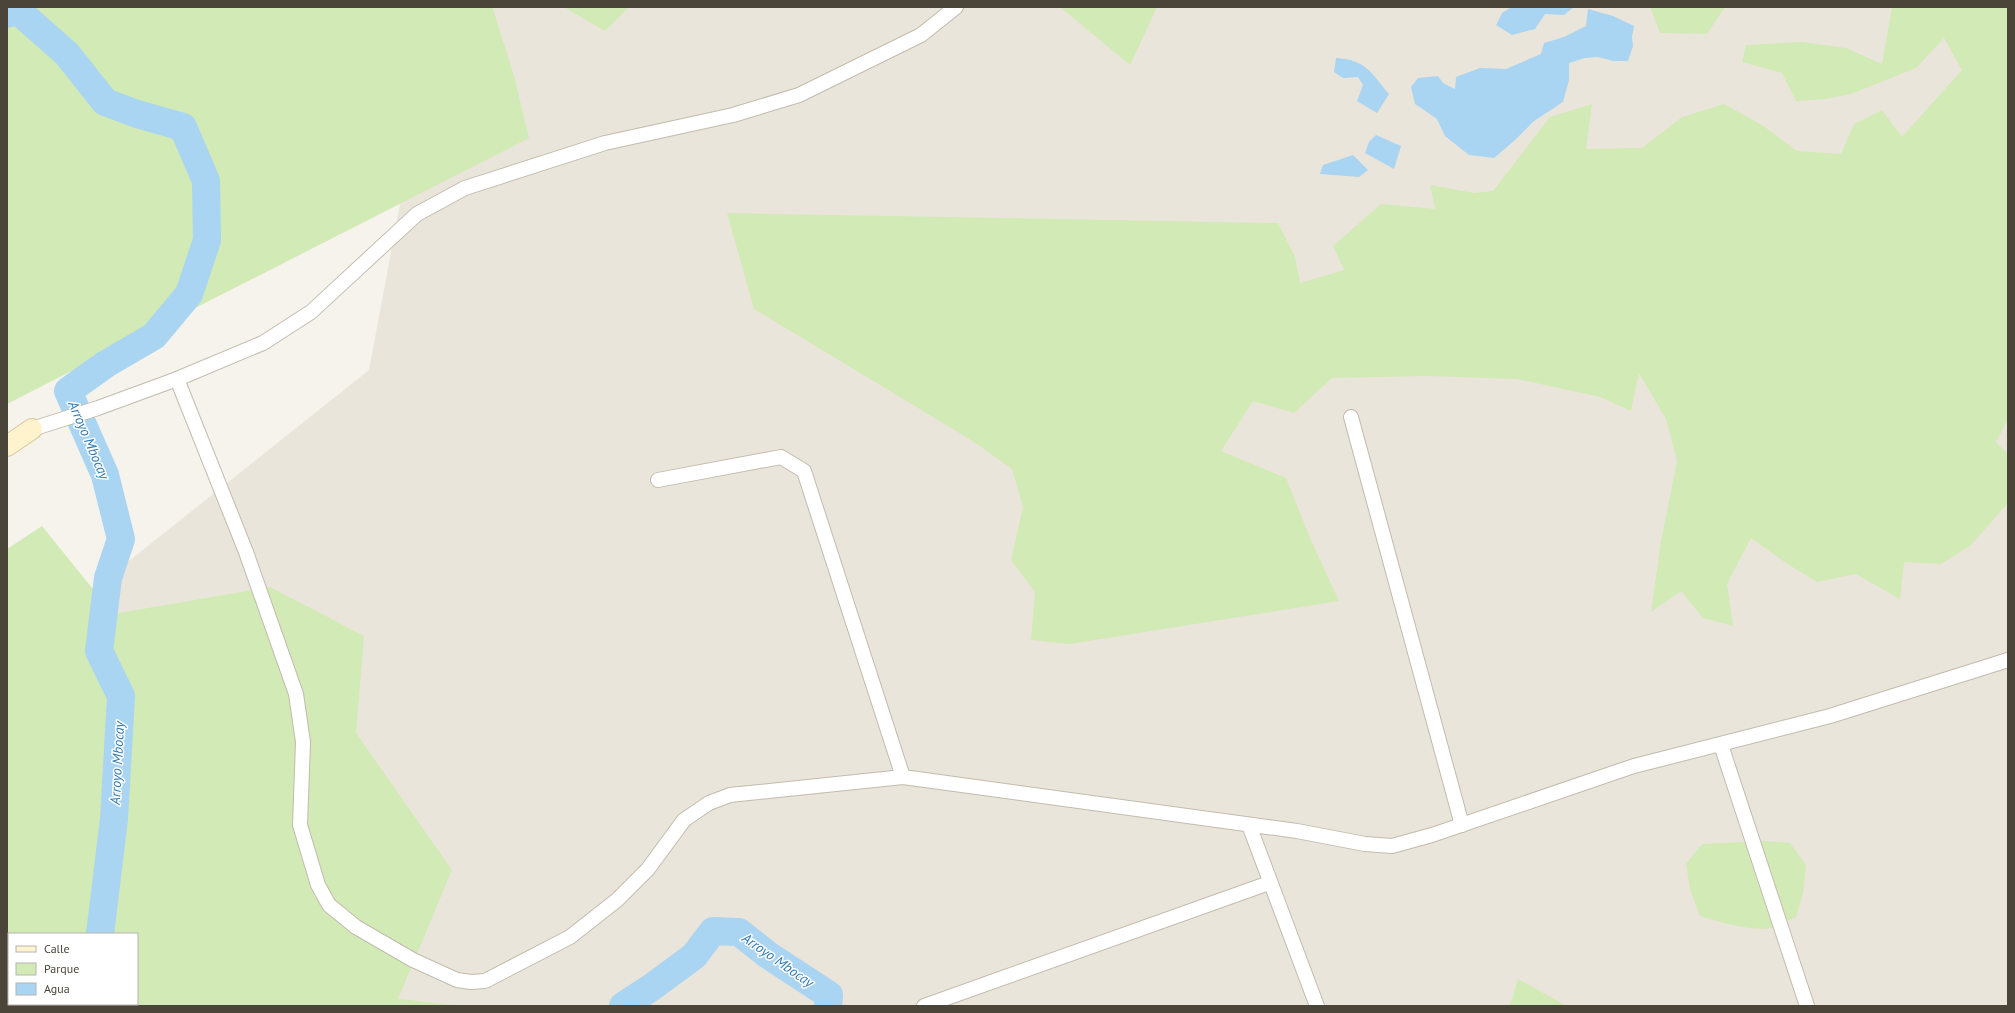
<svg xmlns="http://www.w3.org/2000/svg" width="2015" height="1013" viewBox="0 0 2015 1013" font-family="'PT Sans',sans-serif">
  <rect width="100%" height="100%" fill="#f6f3ec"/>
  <path fill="#eae5da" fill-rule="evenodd" d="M437,7H2008V1006H7V658L369,370ZM9,934H137V1004H9Z"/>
  <g fill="#d2eab5" fill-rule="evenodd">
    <polygon points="7,7 496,7 493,9 514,76 529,138 7,404"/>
    <polygon points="564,7 629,7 605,31"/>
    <polygon points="1060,7 1157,7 1130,65"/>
    <polygon points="1650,7 1725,7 1707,34 1660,33"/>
    <polygon points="1892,7 2008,7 2008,419 1996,442 2008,454 2008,503 1971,545 1941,564 1904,562 1900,599 1856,574 1817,582 1789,565 1751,538 1727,584 1733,626 1703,618 1681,591 1651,612 1661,541 1677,461 1666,419 1639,373 1631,411 1600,397 1517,379 1427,376 1332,378 1294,413 1253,401 1221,451 1286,478 1310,538 1339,601 1070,644 1031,640 1035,592 1011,560 1023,507 1012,469 971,440 754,309 727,213 1278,223 1295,257 1300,283 1344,270 1333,246 1381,204 1435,209 1430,185 1474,193 1493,191 1550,117 1592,104 1586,149 1642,148 1682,117 1724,104 1762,125 1797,151 1841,154 1854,124 1882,110 1902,137 1962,70 1944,38 1916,68 1851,94 1825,99 1796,101 1782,73 1742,62 1746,45 1802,42 1846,48 1882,64"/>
    <path d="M42,526L113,614L270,587L364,636L356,733L452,870L398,999L462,1006H7V549ZM9,934H137V1004H9Z"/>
    <path d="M1764,841L1790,843L1806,865L1803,893L1796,917C1789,920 1783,924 1776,927C1758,933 1718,922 1700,916L1690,889L1686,864L1702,844Z"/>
    <polygon points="1518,979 1567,1006 1510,1006"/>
  </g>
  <g fill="#a9d4f2">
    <polygon points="1512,7 1574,7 1564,15 1545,14 1535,29 1512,35 1496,25 1502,13"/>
    <polygon points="1588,9 1613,16 1634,26 1632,37 1633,46 1628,61 1613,61 1598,57 1585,58 1569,63 1569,80 1563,102 1534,121 1514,141 1494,158 1469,155 1445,136 1437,119 1415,104 1411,87 1418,78 1438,76 1443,83 1455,89 1456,77 1480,68 1506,69 1541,54 1544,43 1564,37 1586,26"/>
    <path d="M1336,58C1367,60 1371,73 1389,94L1377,113L1357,101L1363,85L1358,77L1343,78L1334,72Z"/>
    <polygon points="1376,135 1401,146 1394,169 1365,153 1369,142"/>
    <polygon points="1353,155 1368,170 1359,177 1320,174 1323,165"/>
  </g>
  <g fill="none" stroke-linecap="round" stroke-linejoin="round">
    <g stroke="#a9d4f2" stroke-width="28">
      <polyline points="7,14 16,9 67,54 105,102 137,114 183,127 206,181 207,240 189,294 154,336 106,364 68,391 105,475 121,539 108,578 99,651 121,696 114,819 100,934"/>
      <polyline points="101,1004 101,1006"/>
      <polyline points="623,1006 652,987 694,956 713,931 739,932 768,955 829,995 828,1006"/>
    </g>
    <g stroke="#c2bbae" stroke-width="16">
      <g id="street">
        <polyline points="177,379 246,552 296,694 303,742 300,825 318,885 329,905 356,927 413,960 457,980 471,982 485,981 570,937 617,900 648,869 684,820 709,803 730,795 903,777 1297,831 1365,844 1392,846 1432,835 1634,766 1830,716 2008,660"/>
        <polyline points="1351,417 1462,825"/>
        <polyline points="32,429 98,408 177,379 263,343 311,312 417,214 465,188 605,143 733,115 799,95 921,35 956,7"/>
        <polyline points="658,480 781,457 804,471 903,777"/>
        <polyline points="1721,745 1807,1006"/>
        <polyline points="1249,825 1317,1006"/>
        <polyline points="924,1006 1269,883"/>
      </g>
    </g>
    <g stroke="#d6c79b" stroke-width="22">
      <polyline id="secondary" points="7,446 32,429"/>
    </g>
    <use href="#street" stroke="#fff" stroke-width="14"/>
    <use href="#secondary" stroke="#fff3cd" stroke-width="20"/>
  </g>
  <g text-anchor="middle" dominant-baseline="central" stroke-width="3" stroke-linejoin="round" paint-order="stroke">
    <g font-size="14" font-style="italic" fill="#2e7ab2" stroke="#fff">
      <text transform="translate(89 440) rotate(67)">Arroyo Mbocay</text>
      <text transform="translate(117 763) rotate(-87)">Arroyo Mbocay</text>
      <text transform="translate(778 960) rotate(35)">Arroyo Mbocay</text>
    </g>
  </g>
  <rect width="2015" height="1013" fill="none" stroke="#4b4439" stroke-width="16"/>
  <rect x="8" y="933" width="130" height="72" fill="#ffffff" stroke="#b7b4b0"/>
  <rect x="16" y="946" width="20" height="6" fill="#fff3cd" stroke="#b7b4b0"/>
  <text x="44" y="953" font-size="12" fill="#4b4439">Calle</text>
  <rect x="16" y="963" width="20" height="12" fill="#d2eab5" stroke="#b7b4b0"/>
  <text x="44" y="973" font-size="12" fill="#4b4439">Parque</text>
  <rect x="16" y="983" width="20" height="12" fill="#a9d4f2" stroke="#b7b4b0"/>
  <text x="44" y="993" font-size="12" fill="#4b4439">Agua</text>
</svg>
